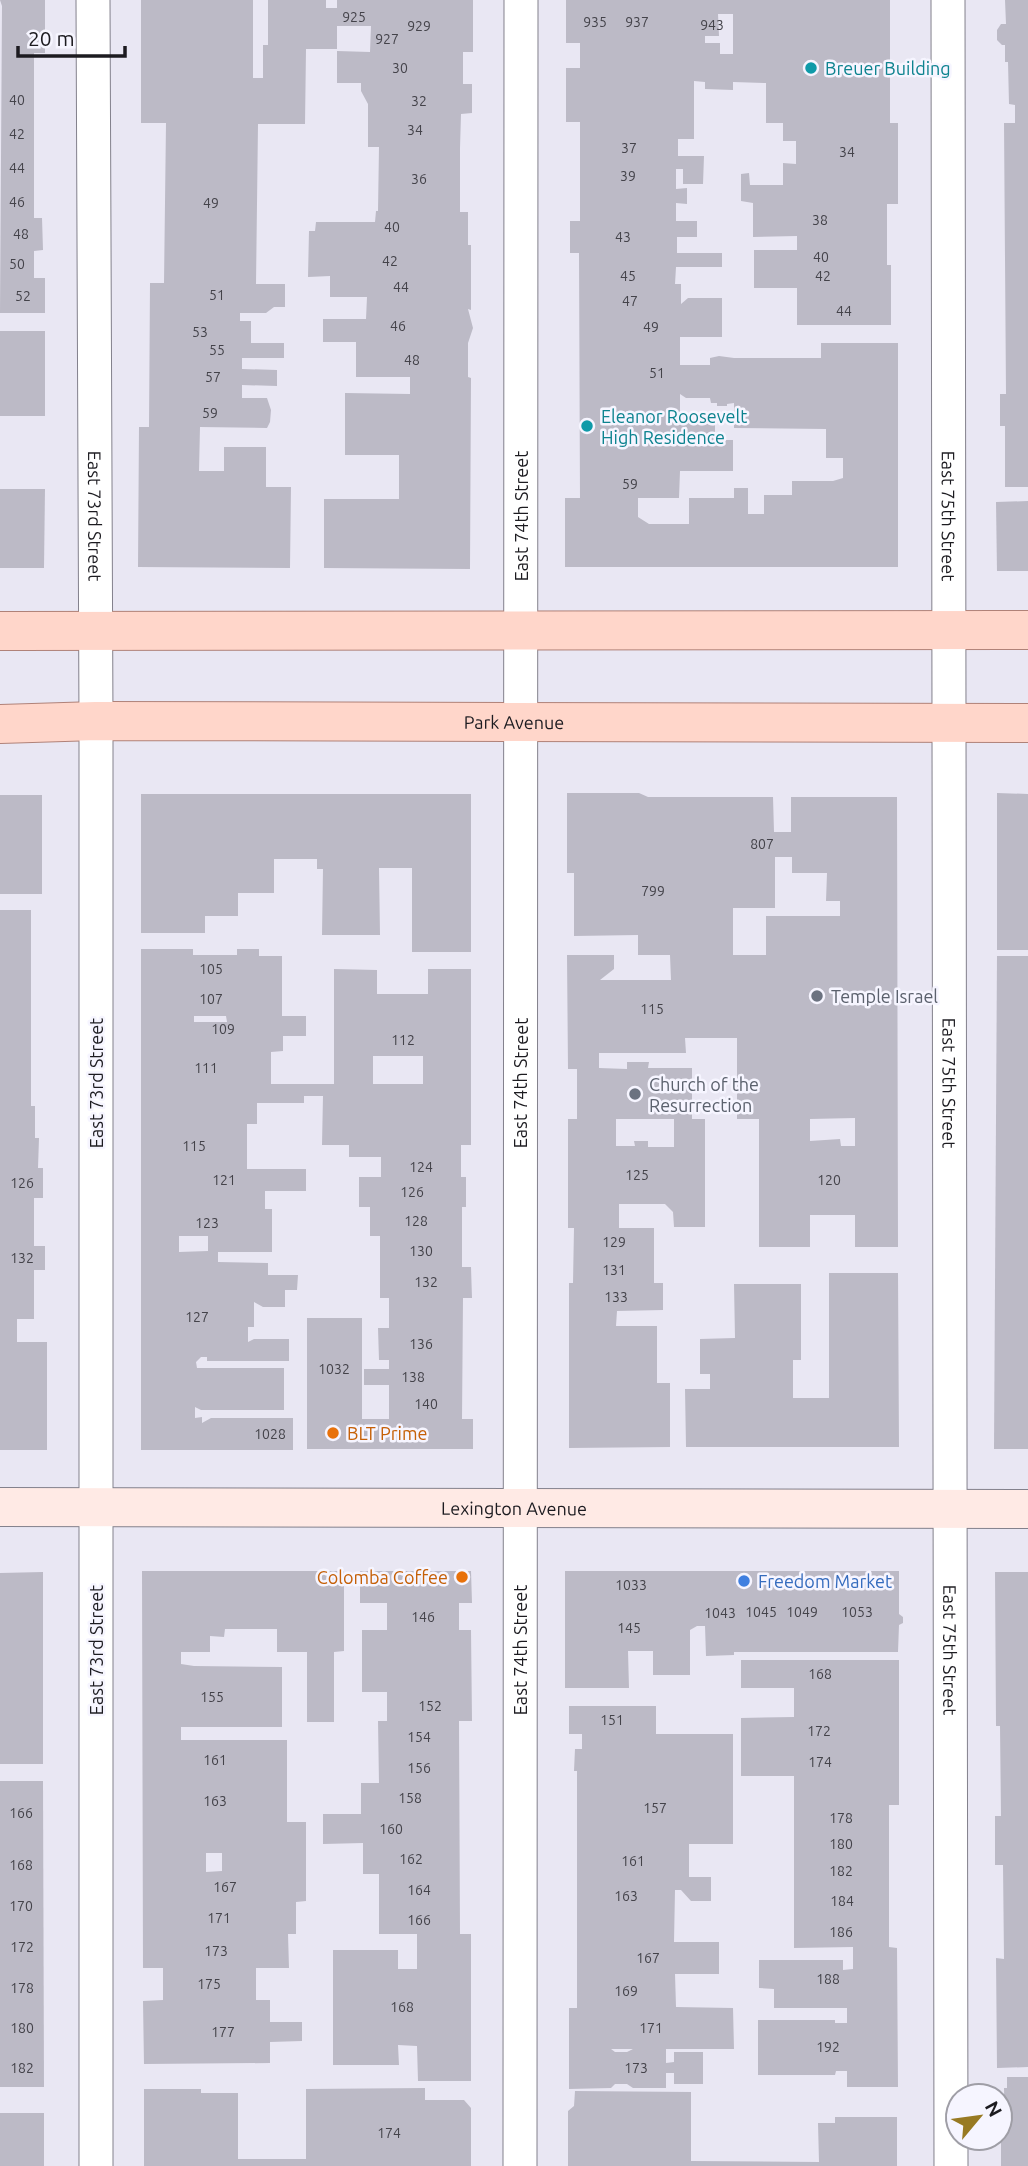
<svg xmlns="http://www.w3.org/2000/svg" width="1028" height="2166" viewBox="0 0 1028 2166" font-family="Ubuntu,sans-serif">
  <rect width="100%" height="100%" fill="#e9e7f3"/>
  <g fill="#bcbac6" fill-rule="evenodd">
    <polygon points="0,0 45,0 45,53 34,53 34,218 42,218 43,250 34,251 34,278 45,278 45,313 0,313 2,6"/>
    <polygon points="141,0 253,0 253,78 263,78 263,45 268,45 268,0 326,0 326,8 337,8 337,0 473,0 473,52 463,52 463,84 472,84 472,113 461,114 460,148 460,212 468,212 468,245 471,245 471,310 468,309 473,328 468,343 468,377 471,378 470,569 324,568 324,499 399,499 399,455 345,455 345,393 410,394 410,377 356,377 356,342 323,342 323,319 366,319 367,297 330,297 330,276 308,277 309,231 315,231 316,222 375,222 376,211 378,211 379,147 368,147 368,104 361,91 361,83 337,83 337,51 370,52 371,26 337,26 337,49 306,49 305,124 258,124 256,284 285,284 285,307 274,307 266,313 240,313 240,321 251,321 251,343 284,343 284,358 242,358 242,369 277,370 277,386 242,385 242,398 267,398 271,410 270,422 267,428 200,427 199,471 224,471 224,447 266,447 266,487 291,487 290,568 138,567 139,427 149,427 150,283 164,283 166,123 141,123"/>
    <path d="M566,0H890V123H898V204H887V265H891V325H797V288H754V250H797V236L753,237V203L741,201V174L749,173L750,185H783V163L796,164V141H783V123H766V83L733,82V90L705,89V82L694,81V139H678V156H704L703,184H683V169H676V189L687,188V204L676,203V221H697V237H677V253H722V267H676L675,284H681V304L688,298H722V337H680V365H710V358L719,356L734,358H821V343H898V567H565V498H580L579,253H570V221H580V122H566V68H580V43H566ZM718,14H733V54H720V43H705V36H719ZM680,394L686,398H710L711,403H717V406H727V404L734,403V428L826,429V458H843V478L833,481H792V495H764V514H748V488H734V498H689V524H649L638,517V498H679L680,471H733V440H715V423H680Z"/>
    <polygon points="1005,0 1028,0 1028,487 1005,487 1005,426 1000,426 1000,394 1006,394 1004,123 1015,123 1015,105 1009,104 1008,62 1005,62 1005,45 1002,45 997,40 997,30 1001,24 1006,24"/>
    <rect x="0" y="331" width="45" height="85"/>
    <polygon points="0,489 45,489 44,568 0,568"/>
    <polygon points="1028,501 1028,571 997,571 996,502"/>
    <path d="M567,793H639L648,797H773L774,832H791V797H897L898,1247H855V1215H810V1247H759V1119H737V1038H685L686,1053H599V1068L627,1069V1062H649L648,1068H692V1119H705V1227H674L673,1212L665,1204H619V1228H654V1283H663V1310L617,1311L616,1326H657V1383H670V1447L569,1448V1283H573L574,1228H568V1119H577V1069H568L567,955H614V969L600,980H671L670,955H638V935L574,936V873H567ZM775,857H792V873H827L826,901H840V916H766V955H733V908H775ZM855,1118V1146H841L840,1139L810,1141V1119ZM616,1119H674V1147H648V1141H634L635,1146H616Z"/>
    <polygon points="997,793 1028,794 1028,950 997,950"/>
    <polygon points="141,794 471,794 471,952 412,952 412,868 379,868 380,935 322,935 323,869 317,869 317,859 274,859 274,893 238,893 238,916 205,916 205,933 141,933"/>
    <rect x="0" y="795" width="42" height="99"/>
    <polygon points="0,910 31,910 31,1106 35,1106 35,1138 39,1138 38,1168 43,1168 43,1198 34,1198 34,1246 45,1246 45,1270 34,1270 34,1319 17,1319 17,1342 47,1342 47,1450 0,1450"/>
    <path d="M141,949H193V955H237V949H259V956H282V1016H306V1036H283V1051L271,1052V1084H334V969L377,970V994H428V969H471V1145H461V1177H466V1207H462V1267H471L472,1298H463L462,1419H473V1449H307V1318H362V1419H389V1385H364V1369H389V1360H379L378,1328H389V1298H380V1236H370V1207H359V1177H381V1157H349V1145H322L323,1096H304V1103H257V1124H247V1169H306V1191H265V1209H272V1252H218V1262L268,1263V1275H298L297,1290H285V1307H263L254,1302V1327H248V1342L254,1339H289V1361H207V1357H201L196,1362L197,1368H284V1410H201L195,1407V1418L202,1417V1423L211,1418H293V1450H141ZM194,1016H226L227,1022H194ZM373,1056H423V1084H373ZM179,1236H208V1251L179,1252Z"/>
    <polygon points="997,956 1028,956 1028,1449 994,1449"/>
    <polygon points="829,1273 898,1273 899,1447 686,1447 685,1389 710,1389 710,1374 700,1374 700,1339 735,1338 734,1284 801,1284 801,1360 793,1360 793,1398 829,1398"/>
    <path d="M142,1571H344V1651L334,1652V1722H307V1652H277V1629H225L224,1637L210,1636V1652H181V1664L194,1666L282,1667V1727H181V1740H287V1822H306V1901L296,1902V1934H288L289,1968H256V2000H270V2022H302V2041L270,2042V2063L144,2064L143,2001L163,2000V1968H143ZM206,1853H222V1871L206,1872Z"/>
    <polygon points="360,1571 471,1571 472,1603 459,1603 459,1630 471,1630 472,1721 459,1721 460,1934 471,1934 471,2081 418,2081 417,2046 398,2045 399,2065 333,2065 333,1950 398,1950 398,1969 417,1969 417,1934 379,1934 379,1874 363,1874 363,1843 323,1844 323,1814 361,1814 361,1783 379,1783 378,1721 387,1721 387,1692 362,1692 362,1630 387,1630 387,1603 360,1603"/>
    <polygon points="565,1571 899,1571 899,1614 903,1617 903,1623 899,1625 898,1652 734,1652 734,1655 706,1656 705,1626 697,1626 690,1630 690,1675 653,1675 653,1651 628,1651 629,1688 565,1688"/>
    <polygon points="43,1572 43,1764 0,1764 0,1573"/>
    <polygon points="995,1572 1028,1572 1028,2067 997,2068 996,1958 1004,1959 1003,1865 995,1865 995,1816 1001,1816 1000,1726 996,1726"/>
    <polygon points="741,1660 899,1660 899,1805 889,1805 889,1947 897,1948 898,2087 847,2087 847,2071 836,2071 835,2075 758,2075 758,2020 835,2020 835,2023 847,2023 847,2008 774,2008 774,1989 759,1988 759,1960 843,1960 843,1970 853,1969 853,1947 794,1948 794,1776 741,1776 741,1718 794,1717 794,1688 741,1688"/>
    <path d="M569,1706H656V1734H733V1844H689V1877H711V1901H691L681,1890H675L674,1942H719V1974H675L676,2007L733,2008L734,2049H666V2063L674,2062V2052H703V2084H674V2073H666V2088H633L627,2084H615L611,2088L569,2089V2008H577V1771H574L575,1749H582V1734H569ZM611,2049H633L627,2052H615Z"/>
    <polygon points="0,1781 43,1781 44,2087 0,2087"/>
    <polygon points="1007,2077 1028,2077 1028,2166 1001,2166 1001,2136 1005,2135 1004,2088 1007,2088"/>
    <polygon points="425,2088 425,2100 464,2100 471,2108 471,2166 144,2166 144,2089 201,2089 201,2093 238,2093 238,2159 306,2159 306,2089"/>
    <polygon points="575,2091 691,2092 691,2161 819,2162 818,2123 835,2123 835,2117 897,2117 897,2166 568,2166 568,2111 574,2106"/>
    <rect x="0" y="2113" width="44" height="53"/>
  </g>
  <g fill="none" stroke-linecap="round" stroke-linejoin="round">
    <g stroke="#83818c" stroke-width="35">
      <g id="minor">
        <path id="s1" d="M93,0L96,721V2166"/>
        <path id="s2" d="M948,0L951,2166"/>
        <path id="s3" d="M520,2166L521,0"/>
      </g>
    </g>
    <g stroke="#83818c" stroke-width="40">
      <g id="secondary">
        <path id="s4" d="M0,1507C343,1506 685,1510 1028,1509"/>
      </g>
    </g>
    <g stroke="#b08278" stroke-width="40">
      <g id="primary">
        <polyline points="0,631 1028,630"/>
        <path id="s5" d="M0,724L96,721L1028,723"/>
      </g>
    </g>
    <use href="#minor" stroke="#fff" stroke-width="33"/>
    <use href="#secondary" stroke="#ffeae5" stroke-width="38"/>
    <use href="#primary" stroke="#ffd6ca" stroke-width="38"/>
  </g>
  <g fill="#0f9aa8" stroke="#f6f5ff" stroke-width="2.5">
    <circle cx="811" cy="68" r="7"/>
    <circle cx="587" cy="426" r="7"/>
  </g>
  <g fill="#6b7280" stroke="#f6f5ff" stroke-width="2.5">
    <circle cx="817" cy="996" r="7"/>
    <circle cx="635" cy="1094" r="7"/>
  </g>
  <g fill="#e8710a" stroke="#f6f5ff" stroke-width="2.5">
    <circle cx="333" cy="1433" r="7"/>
    <circle cx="462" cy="1577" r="7"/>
  </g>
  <circle fill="#3f7fe0" stroke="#f6f5ff" stroke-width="2.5" cx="744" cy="1581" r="7"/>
  <g text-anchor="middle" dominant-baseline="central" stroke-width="5" stroke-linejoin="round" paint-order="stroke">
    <g font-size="14" fill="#44434a">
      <text x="354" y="17">925</text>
      <text x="595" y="22">935</text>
      <text x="637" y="22">937</text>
      <text x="712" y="25">943</text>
      <text x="419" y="26">929</text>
      <text x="387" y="39">927</text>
      <text x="400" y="68">30</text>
      <text x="17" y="100">40</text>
      <text x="419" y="101">32</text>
      <text x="415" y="130">34</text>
      <text x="17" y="134">42</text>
      <text x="629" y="148">37</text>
      <text x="847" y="152">34</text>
      <text x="17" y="168">44</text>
      <text x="628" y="176">39</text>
      <text x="419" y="179">36</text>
      <text x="17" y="202">46</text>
      <text x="211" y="203">49</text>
      <text x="820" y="220">38</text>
      <text x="392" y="227">40</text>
      <text x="21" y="234">48</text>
      <text x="623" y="237">43</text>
      <text x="821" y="257">40</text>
      <text x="390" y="261">42</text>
      <text x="17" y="264">50</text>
      <text x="628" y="276">45</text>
      <text x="823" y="276">42</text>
      <text x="401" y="287">44</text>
      <text x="217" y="295">51</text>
      <text x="23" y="296">52</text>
      <text x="630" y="301">47</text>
      <text x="844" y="311">44</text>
      <text x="398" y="326">46</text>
      <text x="651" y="327">49</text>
      <text x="200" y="332">53</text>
      <text x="217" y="350">55</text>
      <text x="412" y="360">48</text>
      <text x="657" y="373">51</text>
      <text x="213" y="377">57</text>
      <text x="210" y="413">59</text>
      <text x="630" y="484">59</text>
      <text x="762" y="844">807</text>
      <text x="653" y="891">799</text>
      <text x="211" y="969">105</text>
      <text x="211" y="999">107</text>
      <text x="652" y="1009">115</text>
      <text x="223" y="1029">109</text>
      <text x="403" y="1040">112</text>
      <text x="206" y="1068">111</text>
      <text x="194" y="1146">115</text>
      <text x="421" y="1167">124</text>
      <text x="637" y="1175">125</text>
      <text x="224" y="1180">121</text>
      <text x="829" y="1180">120</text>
      <text x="22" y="1183">126</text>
      <text x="412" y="1192">126</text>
      <text x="416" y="1221">128</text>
      <text x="207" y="1223">123</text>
      <text x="614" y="1242">129</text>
      <text x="421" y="1251">130</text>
      <text x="22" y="1258">132</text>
      <text x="614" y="1270">131</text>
      <text x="426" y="1282">132</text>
      <text x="616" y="1297">133</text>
      <text x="197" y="1317">127</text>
      <text x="421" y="1344">136</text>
      <text x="334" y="1369">1032</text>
      <text x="413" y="1377">138</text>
      <text x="426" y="1404">140</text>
      <text x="270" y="1434">1028</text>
      <text x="631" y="1585">1033</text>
      <text x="761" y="1612">1045</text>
      <text x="802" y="1612">1049</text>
      <text x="857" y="1612">1053</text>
      <text x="720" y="1613">1043</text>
      <text x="423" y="1617">146</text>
      <text x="629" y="1628">145</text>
      <text x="820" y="1674">168</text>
      <text x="212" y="1697">155</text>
      <text x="430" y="1706">152</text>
      <text x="612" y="1720">151</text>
      <text x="819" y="1731">172</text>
      <text x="419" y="1737">154</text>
      <text x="215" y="1760">161</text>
      <text x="820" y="1762">174</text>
      <text x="419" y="1768">156</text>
      <text x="410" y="1798">158</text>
      <text x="215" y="1801">163</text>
      <text x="655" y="1808">157</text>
      <text x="21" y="1813">166</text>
      <text x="841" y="1818">178</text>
      <text x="391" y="1829">160</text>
      <text x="841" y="1844">180</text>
      <text x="411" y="1859">162</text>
      <text x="633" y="1861">161</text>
      <text x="21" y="1865">168</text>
      <text x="841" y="1871">182</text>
      <text x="225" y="1887">167</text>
      <text x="419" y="1890">164</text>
      <text x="626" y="1896">163</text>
      <text x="842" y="1901">184</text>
      <text x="21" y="1906">170</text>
      <text x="219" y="1918">171</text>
      <text x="419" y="1920">166</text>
      <text x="841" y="1932">186</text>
      <text x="22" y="1947">172</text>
      <text x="216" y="1951">173</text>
      <text x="648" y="1958">167</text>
      <text x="828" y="1979">188</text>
      <text x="209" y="1984">175</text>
      <text x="22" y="1988">178</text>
      <text x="626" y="1991">169</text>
      <text x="402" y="2007">168</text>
      <text x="22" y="2028">180</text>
      <text x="651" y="2028">171</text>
      <text x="223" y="2032">177</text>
      <text x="828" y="2047">192</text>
      <text x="22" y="2068">182</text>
      <text x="636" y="2068">173</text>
      <text x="389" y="2133">174</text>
    </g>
    <g font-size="18" fill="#0d838f" stroke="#f6f5ff" text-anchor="start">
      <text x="825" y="68">Breuer Building</text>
      <text x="601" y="416">Eleanor Roosevelt<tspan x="601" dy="21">High Residence</tspan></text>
    </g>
    <g font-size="18" fill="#1c1b20" stroke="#f6f5ff">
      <text stroke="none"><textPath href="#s1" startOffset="516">East 73rd Street</textPath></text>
      <text stroke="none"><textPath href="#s3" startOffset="1650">East 74th Street</textPath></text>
      <text stroke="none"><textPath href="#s2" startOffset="516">East 75th Street</textPath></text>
      <text stroke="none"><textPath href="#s5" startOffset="514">Park Avenue</textPath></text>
      <text transform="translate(96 1083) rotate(-90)">East 73rd Street</text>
      <text stroke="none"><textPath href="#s3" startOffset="1083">East 74th Street</textPath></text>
      <text stroke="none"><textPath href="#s2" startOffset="1083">East 75th Street</textPath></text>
      <text stroke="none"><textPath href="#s4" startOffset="514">Lexington Avenue</textPath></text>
      <text transform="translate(96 1650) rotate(-90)">East 73rd Street</text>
      <text stroke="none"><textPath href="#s3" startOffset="516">East 74th Street</textPath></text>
      <text stroke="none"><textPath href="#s2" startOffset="1650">East 75th Street</textPath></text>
    </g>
    <g font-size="18" fill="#5b616d" stroke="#f6f5ff" text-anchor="start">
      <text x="831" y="996">Temple Israel</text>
      <text x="649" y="1084">Church of the<tspan x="649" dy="21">Resurrection</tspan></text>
    </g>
    <g font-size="18" fill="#c56008" stroke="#f6f5ff" text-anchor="start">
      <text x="347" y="1433">BLT Prime</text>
      <text x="448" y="1577" text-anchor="end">Colomba Coffee</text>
    </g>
    <g font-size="18" fill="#366cbe" stroke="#f6f5ff" text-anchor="start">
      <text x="758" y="1581">Freedom Market</text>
    </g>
  </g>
  <g transform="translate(979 2117) rotate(61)"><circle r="33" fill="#f6f5ff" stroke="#9f9ea6" stroke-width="2"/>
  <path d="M0-5L12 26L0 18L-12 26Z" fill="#987a23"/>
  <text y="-10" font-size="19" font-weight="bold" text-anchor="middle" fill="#1c1b20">N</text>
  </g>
  <path d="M18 46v10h107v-10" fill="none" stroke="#1c1b20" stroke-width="3.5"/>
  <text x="28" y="46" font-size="21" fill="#1c1b20" stroke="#f6f5ff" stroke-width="5" paint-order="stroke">20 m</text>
</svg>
